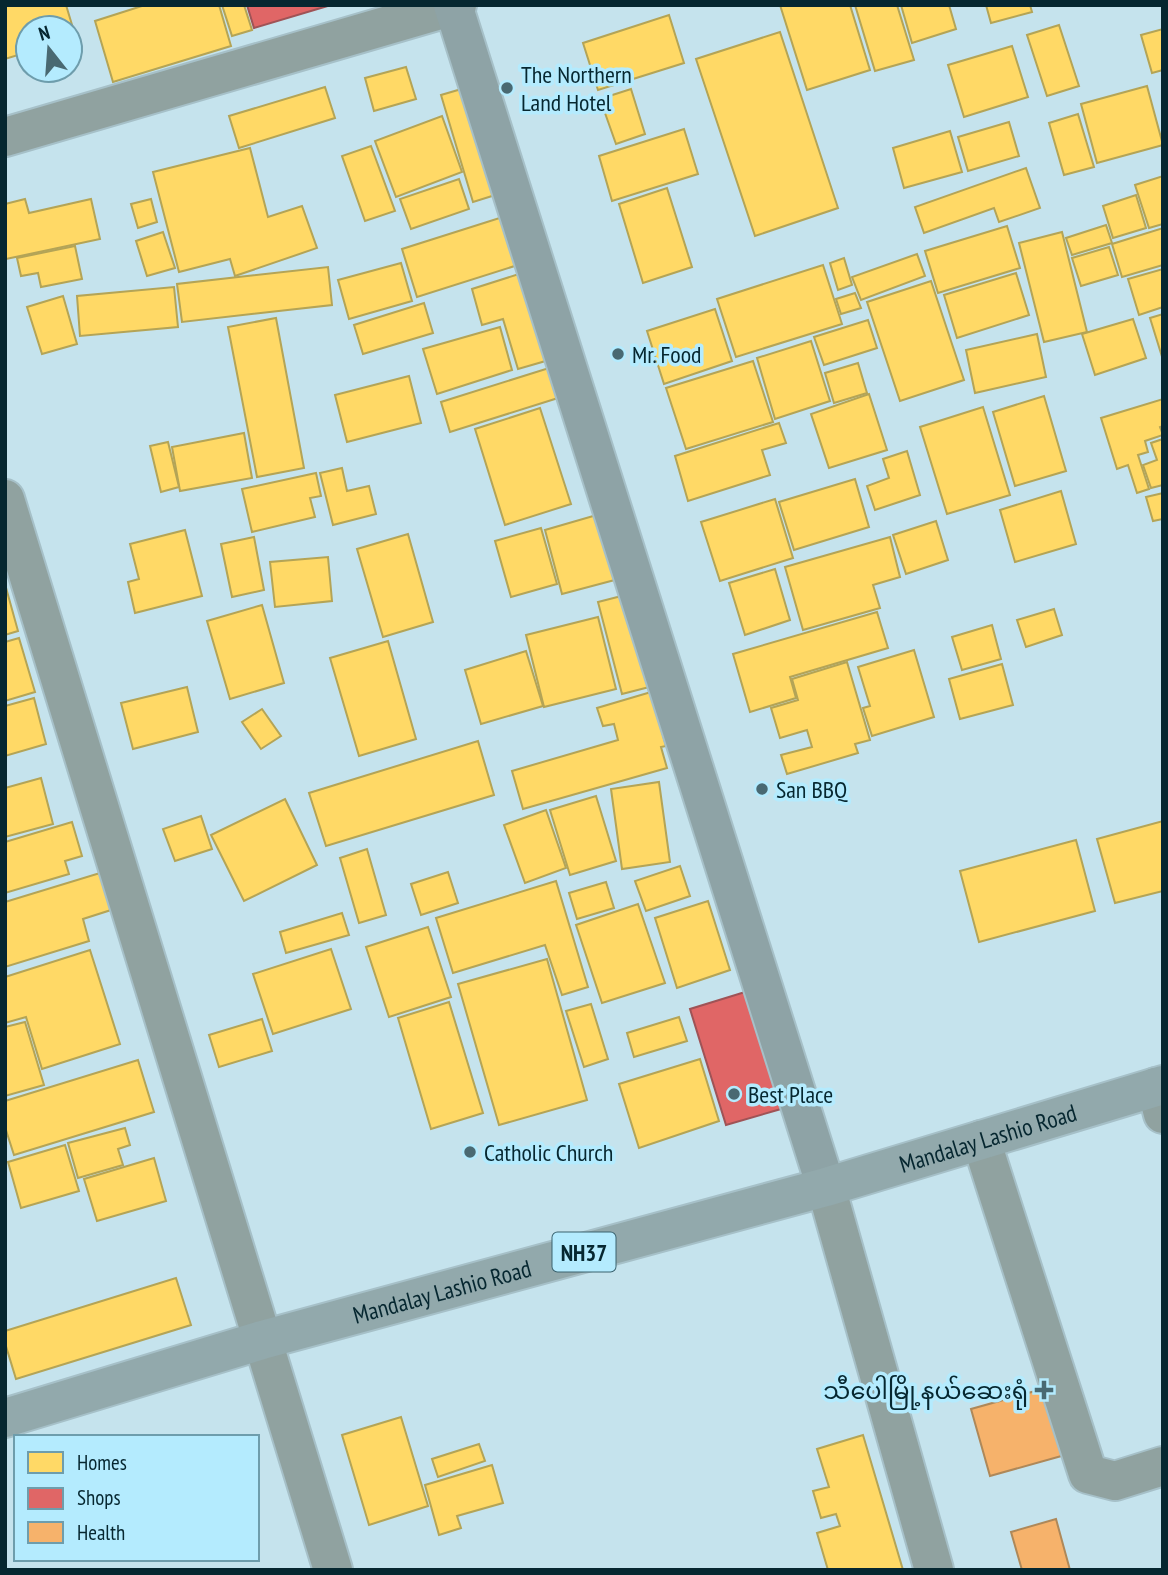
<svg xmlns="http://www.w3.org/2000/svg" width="1168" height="1575" viewBox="0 0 1168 1575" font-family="'PT Sans Narrow','Noto Sans Myanmar',sans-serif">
  <rect width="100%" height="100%" fill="#c5e3ed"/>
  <g fill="#ffd966" stroke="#b4a456" stroke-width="2">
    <polygon points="5,5 66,5 76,38 70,40 70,28 28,28 28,52 5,59"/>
    <polygon points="145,5 219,5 231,46 113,82 95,21"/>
    <polygon points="222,5 244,5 252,30 232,36"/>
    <polygon points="780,5 850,5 870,70 807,90"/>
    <polygon points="855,5 897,5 914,60 875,71"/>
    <polygon points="901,5 949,5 956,29 912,43"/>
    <polygon points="986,5 1030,5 1032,12 991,23"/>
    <polygon points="669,15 684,63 598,90 583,43"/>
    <polygon points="1059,25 1079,86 1047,96 1027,35"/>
    <polygon points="1163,29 1163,70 1152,73 1141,35"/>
    <polygon points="780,32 838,208 755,236 696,59"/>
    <polygon points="1012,46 1028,97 964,117 948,65"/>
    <polygon points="406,67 416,99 374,111 365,78"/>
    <polygon points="475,85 508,191 473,202 441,95"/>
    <polygon points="1147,86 1163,145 1097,163 1081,104"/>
    <polygon points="325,87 335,118 239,148 229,116"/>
    <polygon points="631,89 645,134 616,144 600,99"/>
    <polygon points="1078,114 1094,167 1064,175 1049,123"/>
    <polygon points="442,116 462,172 396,197 375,141"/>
    <polygon points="1009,122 1019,156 968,171 958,137"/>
    <polygon points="684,129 698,174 612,201 599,156"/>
    <polygon points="950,131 962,172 904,188 893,148"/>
    <polygon points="371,146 395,211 365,221 342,156"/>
    <polygon points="250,148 268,217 302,206 317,248 235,276 230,259 179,272 153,172"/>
    <polygon points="1026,168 1040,208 999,222 994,208 924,233 915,207"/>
    <polygon points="1163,176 1163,224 1149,228 1135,185"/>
    <polygon points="459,179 469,209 411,229 400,199"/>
    <polygon points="667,188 692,267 643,283 619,204"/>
    <polygon points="1136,195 1146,228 1113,238 1103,206"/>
    <polygon points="25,199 29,213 91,199 100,239 6,259 5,204"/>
    <polygon points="151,199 157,222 138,228 131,204"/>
    <polygon points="509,215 524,263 417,297 402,249"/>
    <polygon points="1106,225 1112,243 1072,255 1066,238"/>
    <polygon points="1007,226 1020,268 938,293 925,251"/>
    <polygon points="1163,228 1163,265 1122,277 1112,244"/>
    <polygon points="163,232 175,268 147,276 136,241"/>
    <polygon points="1062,232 1087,332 1044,342 1019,243"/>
    <polygon points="75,246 82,279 41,287 38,273 21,276 17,258"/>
    <polygon points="1109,247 1118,275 1081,286 1072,258"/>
    <polygon points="917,254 925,276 861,300 852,277"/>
    <polygon points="844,258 852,285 838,290 830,263"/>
    <polygon points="401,263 412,301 349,319 338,280"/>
    <polygon points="823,265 842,324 736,357 717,299"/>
    <polygon points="328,267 332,305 182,322 177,284"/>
    <polygon points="1163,269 1163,307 1139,315 1128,279"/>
    <polygon points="522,273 549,360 518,369 503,319 482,325 472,289"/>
    <polygon points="1016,273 1029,315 957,338 944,295"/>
    <polygon points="931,281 964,380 900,401 867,302"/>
    <polygon points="174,287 178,327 80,336 77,296"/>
    <polygon points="855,293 861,308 841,314 836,299"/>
    <polygon points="63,296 77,344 42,354 27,307"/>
    <polygon points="424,303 433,333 363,354 354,325"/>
    <polygon points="715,309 732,361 664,384 647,331"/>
    <polygon points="1163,314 1163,360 1150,318"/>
    <polygon points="276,318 304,468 257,477 228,327"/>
    <polygon points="1133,319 1146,358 1095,375 1082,334"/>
    <polygon points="868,320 877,348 824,365 814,337"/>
    <polygon points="500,327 512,370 437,394 423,349"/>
    <polygon points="1037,334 1046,377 975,393 966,350"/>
    <polygon points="811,341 830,401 775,419 757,358"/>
    <polygon points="753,361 773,422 686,449 666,388"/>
    <polygon points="858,363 867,393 834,403 825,373"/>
    <polygon points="549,368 558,398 450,432 441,402"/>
    <polygon points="409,376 421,423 347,442 335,395"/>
    <polygon points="869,394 887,450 829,468 811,414"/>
    <polygon points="1044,396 1066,471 1015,486 993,412"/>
    <polygon points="1163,399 1163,426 1160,427 1163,435 1145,441 1148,452 1138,455 1149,489 1137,493 1128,465 1117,469 1101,418"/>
    <polygon points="983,407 1010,495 947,514 920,427"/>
    <polygon points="540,408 571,504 505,525 475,429"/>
    <polygon points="779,423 786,443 762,450 770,475 688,501 675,456"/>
    <polygon points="244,433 252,478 180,491 172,447"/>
    <polygon points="1163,439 1163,485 1151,488 1143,465 1157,460 1151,443"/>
    <polygon points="168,442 179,487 161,492 150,446"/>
    <polygon points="907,451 920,495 875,510 867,486 889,478 883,459"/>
    <polygon points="342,468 347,491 369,486 376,514 333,525 320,473"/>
    <polygon points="316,473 321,496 310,498 315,517 252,532 242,489"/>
    <polygon points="855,479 869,527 794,550 779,502"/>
    <polygon points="1061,491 1076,544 1015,562 1000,510"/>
    <polygon points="1163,493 1163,519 1153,521 1146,497"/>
    <polygon points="775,499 793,558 720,581 701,522"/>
    <polygon points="607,512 626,577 562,594 545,530"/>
    <polygon points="936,521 948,560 906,574 893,535"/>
    <polygon points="541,528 557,584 511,597 495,541"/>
    <polygon points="185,530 202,596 135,613 128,582 139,579 130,544"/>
    <polygon points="408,534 433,622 383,637 357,549"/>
    <polygon points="254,537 264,590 232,597 221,544"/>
    <polygon points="890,537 900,577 873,585 880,608 803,630 785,567"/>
    <polygon points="328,557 332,601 275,607 270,562"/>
    <polygon points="775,569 790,620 745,635 729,583"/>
    <polygon points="5,584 18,631 5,635"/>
    <polygon points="637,592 661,684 622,694 598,602"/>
    <polygon points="262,605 284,683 230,699 207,621"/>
    <polygon points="1054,609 1062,635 1026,647 1017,620"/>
    <polygon points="877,612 888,648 790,677 796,698 750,712 733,654"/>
    <polygon points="598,617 616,689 544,707 526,635"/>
    <polygon points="992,625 1001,659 962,670 952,637"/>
    <polygon points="19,638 35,692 5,701 5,642"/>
    <polygon points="388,641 416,739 359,756 330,658"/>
    <polygon points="914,650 934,717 872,736 863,708 870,706 858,667"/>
    <polygon points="526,651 543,706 481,724 465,670"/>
    <polygon points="847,662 870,740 855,744 858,753 787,774 781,755 812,747 807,730 780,738 771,708 798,700 792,679"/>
    <polygon points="1002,664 1013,705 960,719 949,679"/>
    <polygon points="187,687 198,732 133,749 121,703"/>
    <polygon points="651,692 666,746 661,747 667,768 523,809 512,771 618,740 614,724 603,726 597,708"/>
    <polygon points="34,698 46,744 5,756 5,706"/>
    <polygon points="262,709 281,736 261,749 242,722"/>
    <polygon points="478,741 494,795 326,846 309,793"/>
    <polygon points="41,778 53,824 5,837 5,788"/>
    <polygon points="659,782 670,862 622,869 611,789"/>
    <polygon points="596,796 616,861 570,875 550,810"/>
    <polygon points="285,799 317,865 244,901 211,835"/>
    <polygon points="546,810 566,868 525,883 504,825"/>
    <polygon points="201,816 212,849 175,861 163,829"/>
    <polygon points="1163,821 1163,891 1115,903 1097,839"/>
    <polygon points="72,822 82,856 65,861 69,874 5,893 5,842"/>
    <polygon points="1076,840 1095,911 979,942 960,871"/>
    <polygon points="367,849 386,915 359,923 340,858"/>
    <polygon points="680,866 690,896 646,911 635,881"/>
    <polygon points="448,872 458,903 421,915 411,884"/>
    <polygon points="100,873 111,910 83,919 89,941 5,967 5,902"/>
    <polygon points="556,881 588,987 562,995 545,945 453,973 436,918"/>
    <polygon points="606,882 614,908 577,919 569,893"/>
    <polygon points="708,901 730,970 677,988 655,918"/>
    <polygon points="638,904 665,983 602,1003 576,925"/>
    <polygon points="342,913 349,935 286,953 280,932"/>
    <polygon points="428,927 451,997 389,1017 366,947"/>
    <polygon points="331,949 351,1009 273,1034 253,974"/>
    <polygon points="90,950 120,1044 42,1069 26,1017 5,1023 5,977"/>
    <polygon points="547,959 587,1100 499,1125 458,984"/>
    <polygon points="449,1002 483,1113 431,1129 398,1018"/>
    <polygon points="591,1004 608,1059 584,1067 566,1011"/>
    <polygon points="679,1017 687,1041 634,1057 627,1033"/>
    <polygon points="262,1019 272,1051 219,1067 209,1035"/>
    <polygon points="25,1022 44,1085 5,1096 5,1027"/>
    <polygon points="700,1059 719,1121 639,1148 619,1084"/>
    <polygon points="138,1060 154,1112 14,1155 5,1127 5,1101"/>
    <polygon points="125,1128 130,1145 118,1149 123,1165 78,1178 68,1143"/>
    <polygon points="65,1145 79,1191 21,1208 8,1162"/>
    <polygon points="154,1158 166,1201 97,1221 84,1179"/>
    <polygon points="176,1278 191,1325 16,1379 5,1343 5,1331"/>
    <polygon points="401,1417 428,1506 369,1525 342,1435"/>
    <polygon points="863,1435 903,1570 828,1570 817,1533 840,1526 836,1514 821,1518 813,1491 829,1487 817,1449"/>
    <polygon points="479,1444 485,1461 438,1477 432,1459"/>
    <polygon points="492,1465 503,1503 457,1516 461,1528 439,1535 425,1485"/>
  </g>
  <g fill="#e06666" stroke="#9f5356" stroke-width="2">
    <polygon points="247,5 331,5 254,28"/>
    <polygon points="745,992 781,1109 726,1125 690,1009"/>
  </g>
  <g fill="#f6b26b" stroke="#ae8859" stroke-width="2">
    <polygon points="1046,1388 1065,1455 990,1476 971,1409"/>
    <polygon points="1056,1519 1070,1570 1022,1570 1011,1532"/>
  </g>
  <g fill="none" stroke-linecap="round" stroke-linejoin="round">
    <g stroke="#a6c0c8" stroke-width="42">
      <g id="minor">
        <polyline points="5,137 457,5"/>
        <polyline points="5,499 333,1570"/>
        <polyline points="1156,1087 1163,1114"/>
        <polyline points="981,1140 1088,1474 1115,1481 1163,1466"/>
        <polyline points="826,1187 934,1570"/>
      </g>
    </g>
    <g stroke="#a6c0c8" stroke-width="42">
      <polyline id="major" points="453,5 826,1187"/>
    </g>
    <g stroke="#a6c0c8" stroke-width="42">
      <g id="highway">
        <path id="s1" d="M5,1418L262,1340L826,1187L1163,1085"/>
      </g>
    </g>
    <use href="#minor" stroke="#90a2a0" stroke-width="38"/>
    <use href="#major" stroke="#8ea3a6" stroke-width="38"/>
    <use href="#highway" stroke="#92a9ac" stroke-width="38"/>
  </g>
  <g fill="#496972" stroke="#b4ebfe" stroke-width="2.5">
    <circle cx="507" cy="88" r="7"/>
    <circle cx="618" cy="354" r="7"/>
    <circle cx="762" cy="789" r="7"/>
    <circle cx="734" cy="1094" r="7"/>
    <circle cx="470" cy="1152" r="7"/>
    <path d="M1040.5 1379.5h7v7h7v7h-7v7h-7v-7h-7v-7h7z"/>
  </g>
  <g text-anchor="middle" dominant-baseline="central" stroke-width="7" stroke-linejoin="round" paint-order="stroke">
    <rect fill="#b4ebfe" stroke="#3a626e" stroke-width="2" x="552.5" y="1232.5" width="63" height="39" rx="5"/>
    <g font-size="23" font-weight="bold" fill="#062730">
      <text x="584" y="1252">NH37</text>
    </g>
    <g font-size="24" fill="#062730" stroke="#b4ebfe" text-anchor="start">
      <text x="521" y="74">The Northern<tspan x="521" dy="28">Land Hotel</tspan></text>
      <text x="632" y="354">Mr. Food</text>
      <text x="776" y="789">San BBQ</text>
      <text x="748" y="1094">Best Place</text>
      <text x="484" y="1152">Catholic Church</text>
      <text x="1028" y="1390" text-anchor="end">သီပေါမြို့နယ်ဆေးရုံ</text>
    </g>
    <g font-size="24" fill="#062730" stroke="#b4ebfe">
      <text stroke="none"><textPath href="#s1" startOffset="1022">Mandalay Lashio Road</textPath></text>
      <text stroke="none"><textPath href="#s1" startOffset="455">Mandalay Lashio Road</textPath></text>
    </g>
  </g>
  <rect width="1168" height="1575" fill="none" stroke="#062730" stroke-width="14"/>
  <rect x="14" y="1435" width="245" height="126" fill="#b4ebfe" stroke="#6e9dac" stroke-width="2"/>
  <rect x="28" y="1452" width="35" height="21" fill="#ffd966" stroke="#6e9dac" stroke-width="2"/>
  <text x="77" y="1470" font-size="21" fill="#062730">Homes</text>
  <rect x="28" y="1488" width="35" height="21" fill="#e06666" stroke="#6e9dac" stroke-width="2"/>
  <text x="77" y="1505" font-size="21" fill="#062730">Shops</text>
  <rect x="28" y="1522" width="35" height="21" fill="#f6b26b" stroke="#6e9dac" stroke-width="2"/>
  <text x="77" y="1540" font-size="21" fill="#062730">Health</text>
  <g transform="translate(49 49) rotate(343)"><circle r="33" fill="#b4ebfe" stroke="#6e9dac" stroke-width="2"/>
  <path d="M0-5L12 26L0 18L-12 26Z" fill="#496972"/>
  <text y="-10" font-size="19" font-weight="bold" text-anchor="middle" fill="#062730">N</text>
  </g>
</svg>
